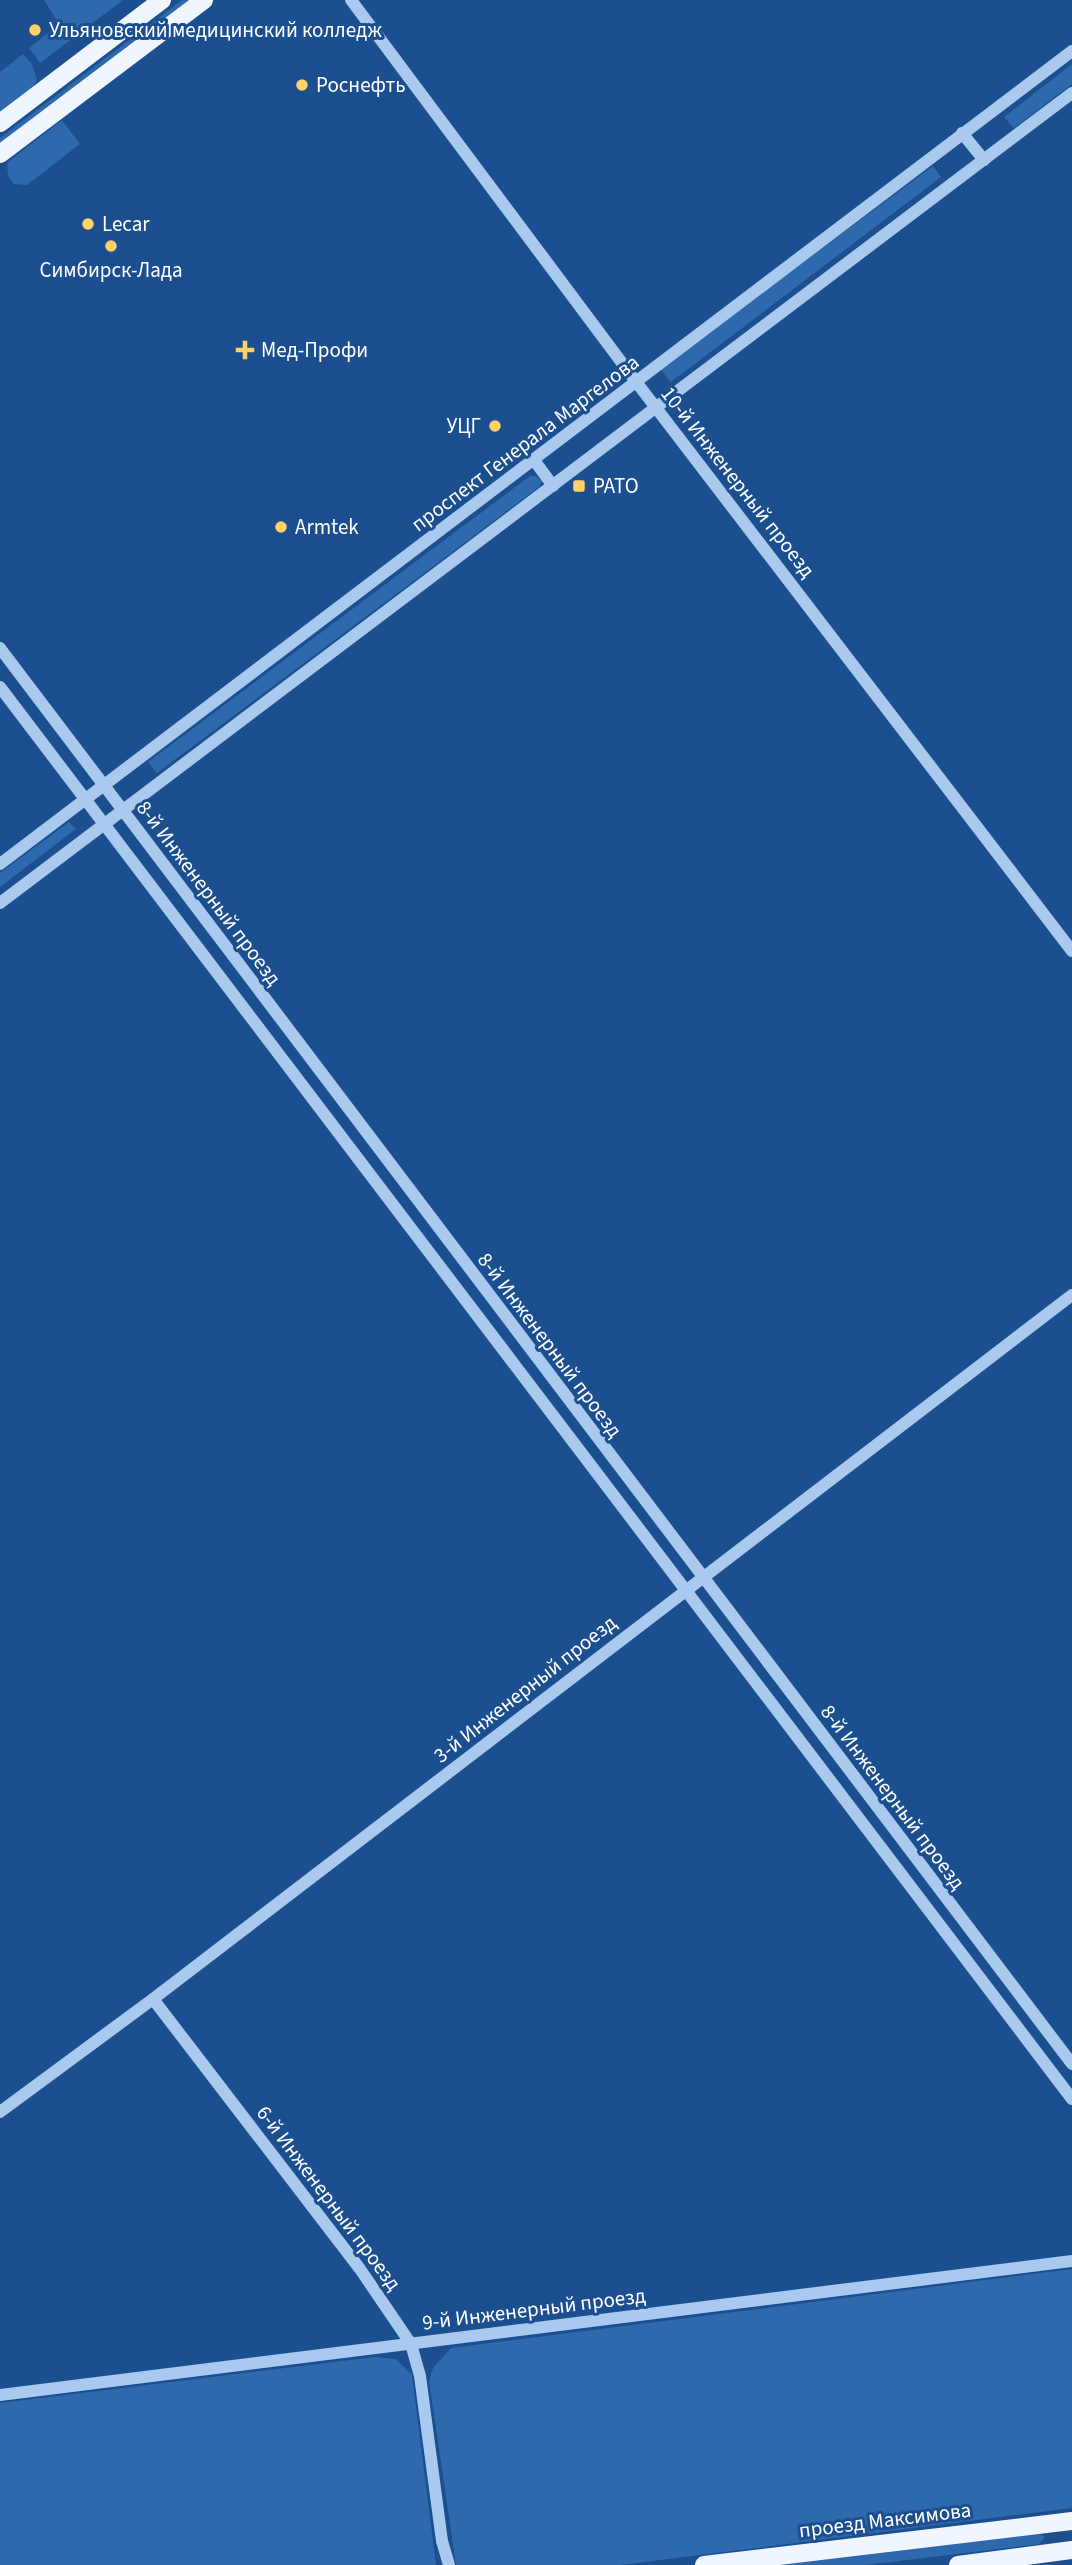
<svg xmlns="http://www.w3.org/2000/svg" width="1072" height="2565" viewBox="0 0 1072 2565" font-family="'Source Sans 3',sans-serif">
  <rect width="100%" height="100%" fill="#1b4f8f"/>
  <g fill="#2e69ad">
    <polygon points="44,0 123,0 40,63 29,48 59,24"/>
    <polygon points="182,0 190,0 0,143 0,138"/>
    <polygon points="23,54 32,64 37,80 32,89 0,113 0,72"/>
    <polygon points="1072,64 1072,84 1014,128 1004,117"/>
    <polygon points="62,120 80,144 27,185 14,184 8,176 7,163"/>
    <polygon points="933,166 941,177 671,382 660,369"/>
    <polygon points="530,476 536,476 542,482 539,487 157,773 148,762"/>
    <polygon points="69,822 76,829 0,887 0,873"/>
    <polygon points="1072,2269 1072,2508 621,2565 456,2565 429,2381 433,2368 451,2348"/>
    <polygon points="375,2357 396,2359 412,2375 436,2565 0,2565 0,2403"/>
    <polygon points="1038,2533 1045,2537 1039,2544 866,2565 782,2565"/>
  </g>
  <g fill="none" stroke-linecap="round" stroke-linejoin="round">
    <g stroke="#a9c9ee" stroke-width="12">
      <polyline points="351,0 637,383 1072,951"/>
      <polyline points="962,133 984,160"/>
      <polyline points="534,460 553,486"/>
      <polyline points="0,648 1072,2064"/>
      <polyline points="0,687 1072,2099"/>
      <polyline points="0,864 1072,51"/>
      <polyline points="0,903 1072,93"/>
      <polyline points="153,1999 360,2269 411,2344 420,2376 442,2541 449,2565"/>
      <polyline points="0,2112 153,1999 1072,1295"/>
      <polyline points="0,2395 1072,2261"/>
    </g>
    <g stroke="#f0f6ff" stroke-width="18">
      <polyline points="0,123 162,0"/>
      <polyline points="0,154 204,0"/>
      <polyline points="704,2565 1072,2521"/>
      <polyline points="958,2565 1072,2550"/>
    </g>
  </g>
  <g fill="#ffd166" stroke="#1b4f8f" stroke-width="2.5">
    <circle cx="35" cy="30" r="7"/>
    <circle cx="302" cy="85" r="7"/>
    <circle cx="88" cy="224" r="7"/>
    <circle cx="111" cy="246" r="7"/>
    <path d="M241.5 339.5h7v7h7v7h-7v7h-7v-7h-7v-7h7z"/>
    <circle cx="495" cy="426" r="7"/>
    <rect x="572" y="479" width="14" height="14" rx="3.5"/>
    <circle cx="281" cy="527" r="7"/>
  </g>
  <g text-anchor="middle" dominant-baseline="central" stroke-width="6" stroke-linejoin="round" paint-order="stroke">
    <g font-size="21" fill="#fff" stroke="#1b4f8f" text-anchor="start">
      <text x="49" y="30">Ульяновский медицинский колледж</text>
      <text x="316" y="85">Роснефть</text>
      <text x="102" y="224">Lecar</text>
      <text x="111" y="270" text-anchor="middle">Симбирск-Лада</text>
      <text x="261" y="350">Мед-Профи</text>
      <text x="481" y="426" text-anchor="end">УЦГ</text>
      <text x="593" y="486">РАТО</text>
      <text x="295" y="527">Armtek</text>
    </g>
    <g font-size="21" fill="#fff" stroke="#1b4f8f">
      <text transform="translate(525 443) rotate(-37)">проспект Генерала Маргелова</text>
      <text transform="translate(738 482) rotate(52)">10-й Инженерный проезд</text>
      <text transform="translate(209 893) rotate(53)">8-й Инженерный проезд</text>
      <text transform="translate(550 1345) rotate(53)">8-й Инженерный проезд</text>
      <text transform="translate(525 1689) rotate(-38)">3-й Инженерный проезд</text>
      <text transform="translate(893 1797) rotate(53)">8-й Инженерный проезд</text>
      <text transform="translate(329 2198) rotate(53)">6-й Инженерный проезд</text>
      <text transform="translate(534 2309) rotate(-7)">9-й Инженерный проезд</text>
      <text transform="translate(885 2520) rotate(-7)">проезд Максимова</text>
    </g>
  </g>
</svg>
